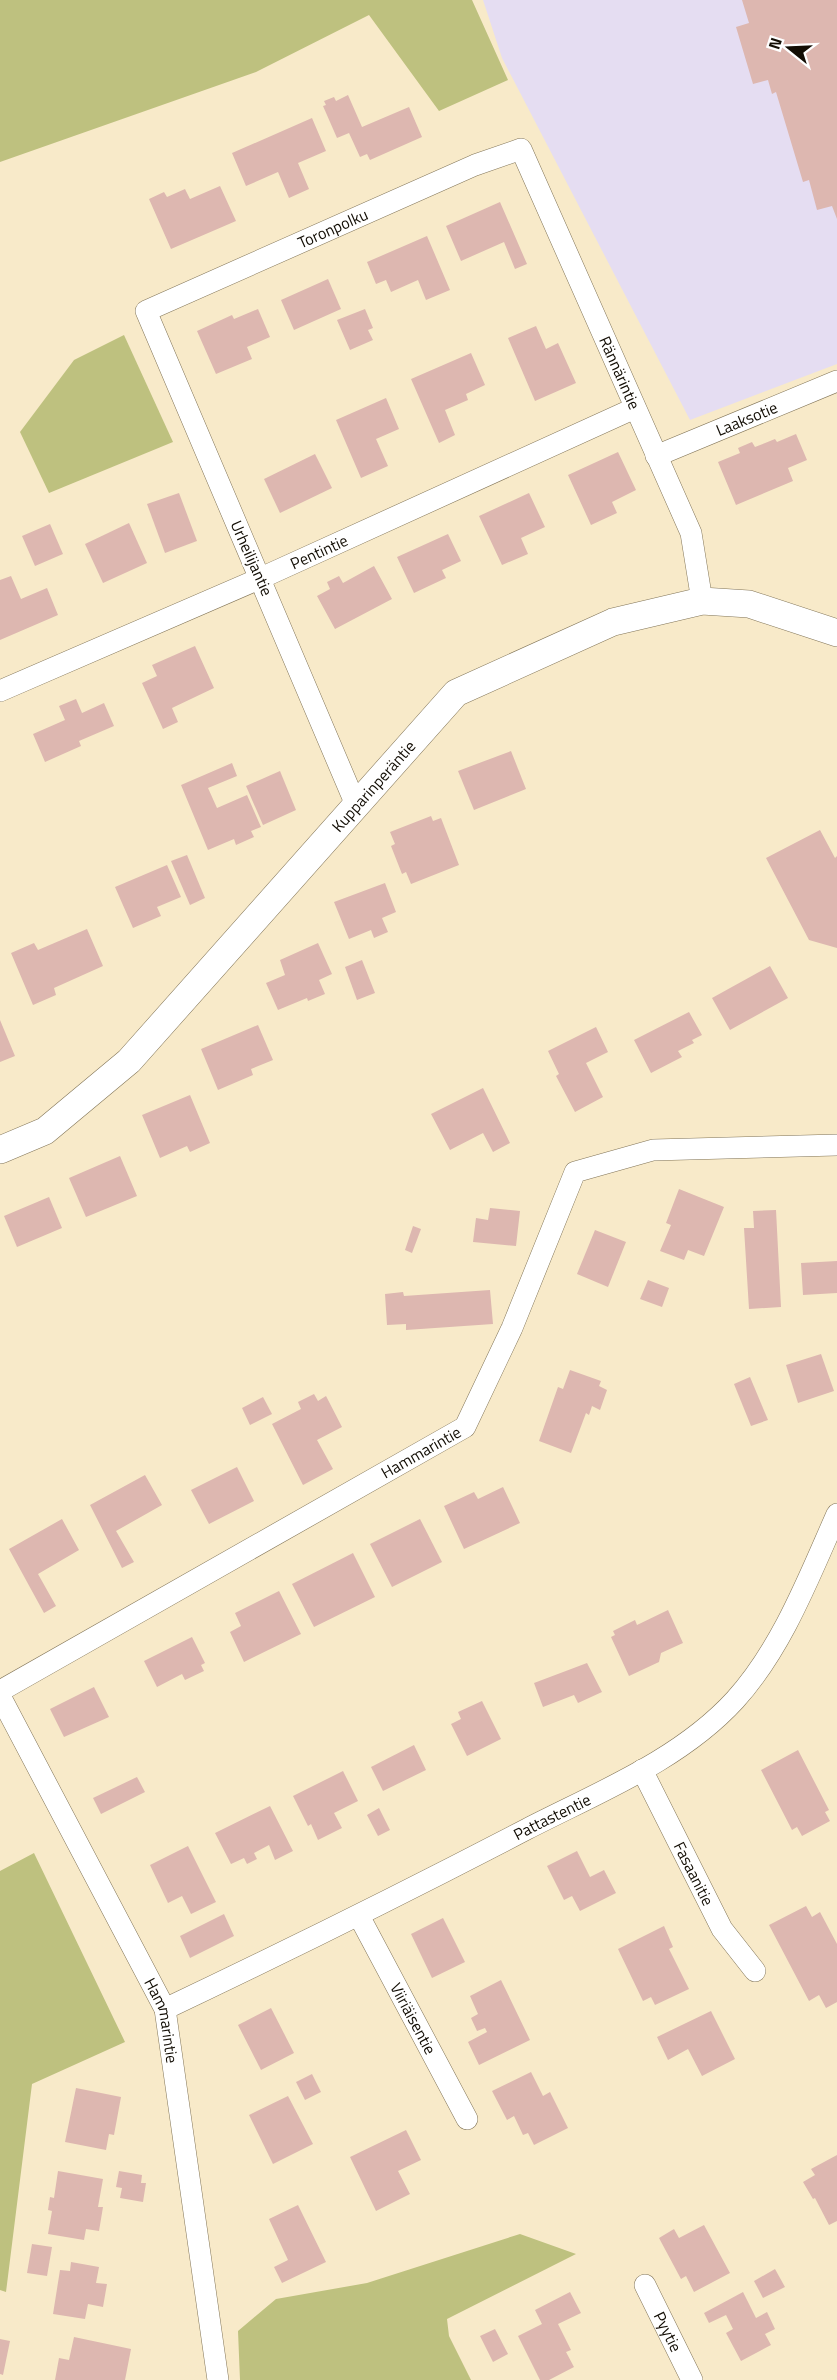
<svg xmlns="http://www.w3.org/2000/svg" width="837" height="2380" viewBox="0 0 837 2380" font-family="'Titillium Web',sans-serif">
  <rect width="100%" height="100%" fill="#f8eac9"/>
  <polygon fill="#e5ddf2" points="483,0 837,0 837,364 690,420 502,58"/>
  <g fill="#bec17f">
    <polygon points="0,0 472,0 508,80 439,111 369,15 256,72 0,162"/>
    <polygon points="124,335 173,442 49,493 20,432 74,360"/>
    <polygon points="34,1853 125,2042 32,2084 6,2292 0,2290 0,1871"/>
    <polygon points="520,2234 576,2254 447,2319 449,2336 471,2380 240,2380 238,2331 276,2299 367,2283"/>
  </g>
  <g fill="#ddb7b0">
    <polygon points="742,0 837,0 837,219 832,206 817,210 809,180 803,182 776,92 772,94 768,80 753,84 736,27 749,23"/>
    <polygon points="348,95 362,127 409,107 422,137 370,160 367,154 360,157 349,133 337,138 323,106 326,105 324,101 334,97 336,101"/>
    <polygon points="312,118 326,151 298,163 309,189 289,198 278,172 246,186 232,153"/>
    <polygon points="220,186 236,221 171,249 149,199 164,192 167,197 185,189 190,199"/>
    <polygon points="500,202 527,264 515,269 504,242 461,261 446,226"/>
    <polygon points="427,236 450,290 426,300 418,280 391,292 386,280 376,284 367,262"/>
    <polygon points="328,279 341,309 294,330 281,300"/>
    <polygon points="258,309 270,337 247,347 252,359 216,374 197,331 232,315 234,319"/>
    <polygon points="365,309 373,328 368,330 373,340 350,350 337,320"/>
    <polygon points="536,326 546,349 558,343 576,383 535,401 508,338"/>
    <polygon points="471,353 485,385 466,394 468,400 445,410 455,435 439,443 411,379"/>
    <polygon points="386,398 399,429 376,439 388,466 361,478 336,420"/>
    <polygon points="796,434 807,460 788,468 793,481 736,505 718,462 740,453 738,448 752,442 755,447 775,439 777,442"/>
    <polygon points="618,452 636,490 612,502 617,513 591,525 568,475"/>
    <polygon points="315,454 332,488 280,513 264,479"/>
    <polygon points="179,493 197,541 165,553 147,504"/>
    <polygon points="529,493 545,527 521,538 528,554 502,565 479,516"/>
    <polygon points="129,523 147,563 103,583 85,544"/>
    <polygon points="50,524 63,554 35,566 22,536"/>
    <polygon points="448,534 461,561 442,570 446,578 414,593 397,557"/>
    <polygon points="374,566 392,599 335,629 317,596 330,589 327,582 339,576 343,583"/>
    <polygon points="11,576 21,599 47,588 58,615 0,640 0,580"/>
    <polygon points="195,646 214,688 172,708 178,722 163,729 142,683 157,676 152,665"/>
    <polygon points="76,699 82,713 104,703 114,726 79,741 81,746 45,762 33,734 65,720 59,706"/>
    <polygon points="511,751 526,789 474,810 458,771"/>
    <polygon points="232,763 237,776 208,788 217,808 247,795 261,827 251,831 254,837 236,845 234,839 208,850 181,785"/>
    <polygon points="280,771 296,810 263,825 246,786"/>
    <polygon points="431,816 433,821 441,818 459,865 411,884 406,872 402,874 391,846 395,844 390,832"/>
    <polygon points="820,830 835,858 837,856 837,948 809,940 766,858"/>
    <polygon points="187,855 205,898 190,905 171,861"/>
    <polygon points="167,865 181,897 157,907 161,916 133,928 115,887"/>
    <polygon points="385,883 396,912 382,918 388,932 374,938 371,930 349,939 334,902"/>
    <polygon points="87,929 103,966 54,988 56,995 33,1005 11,953 34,943 38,950"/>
    <polygon points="318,943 332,974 319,980 325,994 308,1001 307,998 278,1010 266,983 285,975 280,960"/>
    <polygon points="362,960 375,993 357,1000 345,967"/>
    <polygon points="770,966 788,998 730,1030 712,998"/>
    <polygon points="689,1012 702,1035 692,1040 694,1043 678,1051 682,1057 651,1073 634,1040"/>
    <polygon points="0,1020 15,1056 0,1062"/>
    <polygon points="258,1025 273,1060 251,1069 253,1075 218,1090 201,1049"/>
    <polygon points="596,1027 608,1052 586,1063 603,1097 575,1112 556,1076 559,1074 548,1051"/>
    <polygon points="483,1088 510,1143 493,1152 483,1133 450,1150 431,1114"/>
    <polygon points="190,1095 210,1143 190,1152 187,1146 160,1158 142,1115"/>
    <polygon points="120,1156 137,1196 86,1217 69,1178"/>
    <polygon points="679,1189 724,1207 704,1256 688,1250 684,1260 660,1251 671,1225 666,1223"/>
    <polygon points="49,1197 62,1228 17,1247 4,1216"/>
    <polygon points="490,1208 520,1211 516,1246 473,1242 476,1218 488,1220"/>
    <polygon points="776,1210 781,1307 749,1309 744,1228 754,1228 753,1211"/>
    <polygon points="413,1226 421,1229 412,1253 405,1250"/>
    <polygon points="595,1230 626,1242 608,1287 577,1274"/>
    <polygon points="837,1261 837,1293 803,1295 801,1263"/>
    <polygon points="648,1280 669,1288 662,1307 640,1299"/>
    <polygon points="490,1290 493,1324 406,1330 406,1324 387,1325 385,1294 403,1292 404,1296"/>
    <polygon points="821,1354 834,1391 798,1403 786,1365"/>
    <polygon points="570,1370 601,1381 599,1386 607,1390 600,1410 592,1406 589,1415 586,1413 571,1453 539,1441 558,1387 563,1389"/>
    <polygon points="750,1377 768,1420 751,1426 734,1384"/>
    <polygon points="314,1394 318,1401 326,1396 342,1427 317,1440 333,1469 303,1485 272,1424 301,1409 298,1402"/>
    <polygon points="263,1397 272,1414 250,1425 242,1408"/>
    <polygon points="237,1467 254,1501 209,1524 191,1490"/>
    <polygon points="145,1475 162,1505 116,1531 134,1562 122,1568 90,1505"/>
    <polygon points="503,1487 520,1523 464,1549 444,1506 474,1492 478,1499"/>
    <polygon points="62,1519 79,1550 38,1574 56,1606 44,1613 9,1549"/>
    <polygon points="420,1519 442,1562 392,1587 370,1544"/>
    <polygon points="353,1553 375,1597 314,1627 292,1584"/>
    <polygon points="279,1591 301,1634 244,1662 230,1632 241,1626 235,1613"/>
    <polygon points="668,1610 683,1643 661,1653 659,1662 629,1676 611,1637 615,1635 613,1631 635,1620 637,1625"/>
    <polygon points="192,1637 205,1663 201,1665 204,1671 185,1680 182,1674 157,1687 144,1661"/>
    <polygon points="587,1663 602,1692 578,1703 574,1695 543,1707 534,1683"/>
    <polygon points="94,1687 109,1717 64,1737 50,1709"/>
    <polygon points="482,1701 501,1739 467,1756 451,1724 461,1719 458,1712"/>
    <polygon points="414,1745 426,1770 383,1791 371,1767"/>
    <polygon points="798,1750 829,1810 825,1812 830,1821 802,1836 797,1827 792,1830 761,1770"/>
    <polygon points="343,1771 358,1801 334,1813 342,1828 318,1840 311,1824 308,1826 293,1796"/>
    <polygon points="137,1777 145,1792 101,1814 93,1798"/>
    <polygon points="270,1806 293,1851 275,1860 269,1845 254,1853 257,1859 247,1864 244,1858 231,1864 215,1833"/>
    <polygon points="379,1808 390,1830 378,1836 367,1815"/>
    <polygon points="188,1846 216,1902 191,1914 182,1896 168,1903 150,1865"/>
    <polygon points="577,1851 590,1877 604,1870 616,1893 580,1911 572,1896 564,1900 547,1866"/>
    <polygon points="806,1906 812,1917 820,1912 837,1944 837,2002 826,2008 819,1995 809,2001 769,1925"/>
    <polygon points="224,1914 234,1936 190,1958 180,1936"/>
    <polygon points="443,1918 465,1962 432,1978 411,1934"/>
    <polygon points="664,1926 673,1947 669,1949 689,1989 655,2005 651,1997 643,2001 618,1949"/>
    <polygon points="501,1980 530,2040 479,2065 468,2042 487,2032 485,2028 477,2031 471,2018 478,2014 470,1996"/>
    <polygon points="271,2008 294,2053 261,2070 238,2025"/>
    <polygon points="711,2011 735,2059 702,2076 688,2049 668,2060 657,2037"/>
    <polygon points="531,2072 543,2096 550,2092 568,2128 534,2145 528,2133 523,2135 514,2116 507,2120 492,2091"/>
    <polygon points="312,2074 321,2092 305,2100 296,2082"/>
    <polygon points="76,2088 121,2097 114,2135 109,2134 106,2150 65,2142"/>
    <polygon points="288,2096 313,2144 273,2164 249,2115"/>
    <polygon points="406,2130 421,2160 398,2171 410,2194 376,2211 350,2157"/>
    <polygon points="837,2155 837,2221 829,2225 815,2198 813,2199 803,2182 815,2175 811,2169"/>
    <polygon points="58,2171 103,2179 98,2207 103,2207 99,2231 86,2229 84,2240 48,2234 52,2211 48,2210 50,2197 54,2198"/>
    <polygon points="119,2171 142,2175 141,2183 146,2183 143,2202 120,2198 122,2188 116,2187"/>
    <polygon points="298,2205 326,2262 282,2283 274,2267 288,2260 269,2219"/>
    <polygon points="704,2225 730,2273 694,2292 686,2276 681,2279 659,2238 674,2229 679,2238"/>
    <polygon points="32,2244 52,2247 47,2276 27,2273"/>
    <polygon points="71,2262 99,2267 96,2283 107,2284 103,2307 88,2304 85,2319 53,2314 60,2270 70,2271"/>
    <polygon points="775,2269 785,2287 763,2298 754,2281"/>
    <polygon points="570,2292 581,2313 558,2324 571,2350 566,2352 574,2367 549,2380 540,2380 518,2336 542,2324 535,2310"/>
    <polygon points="743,2292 756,2318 767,2312 775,2329 765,2334 771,2345 741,2361 726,2333 733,2329 726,2315 709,2323 704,2313"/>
    <polygon points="495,2329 508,2354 493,2362 480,2336"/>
    <polygon points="74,2337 131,2349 125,2380 55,2380 59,2358 69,2360"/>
    <polygon points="0,2339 10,2341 3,2375 0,2374"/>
  </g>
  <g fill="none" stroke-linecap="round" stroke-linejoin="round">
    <g stroke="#827558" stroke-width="22">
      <g id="minor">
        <path id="s1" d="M656,456L837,381"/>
        <path id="s2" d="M0,691L261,578L635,408"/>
        <path id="s3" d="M356,805L146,311L475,165L521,149L691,533L702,601"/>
        <path id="s4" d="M0,1691L465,1427L512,1328L575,1172L653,1150L837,1145"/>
        <path id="s5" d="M0,1696L165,2009L218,2380"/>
        <path id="s6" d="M642,1770L722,1929L755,1971"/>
        <path id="s7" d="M359,1916L467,2119"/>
        <path id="s8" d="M165,2009C287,1951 408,1891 527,1829C599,1792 680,1760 735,1700C782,1648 809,1577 837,1514"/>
        <path id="s9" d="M645,2285L692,2380"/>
      </g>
    </g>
    <g stroke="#827558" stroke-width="28">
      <g id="tertiary">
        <path id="s10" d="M0,1150L45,1131L129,1061L456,693L613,622L702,601L749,604L837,633"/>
      </g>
    </g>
    <use href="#minor" stroke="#fff" stroke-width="21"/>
    <use href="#tertiary" stroke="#fff" stroke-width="27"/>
  </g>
  <g text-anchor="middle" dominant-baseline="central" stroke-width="4.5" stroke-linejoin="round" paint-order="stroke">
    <g font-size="16" fill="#120d04" stroke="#fff">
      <text stroke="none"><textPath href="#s3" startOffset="741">Toronpolku</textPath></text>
      <text stroke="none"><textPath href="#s3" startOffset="1190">Rännärintie</textPath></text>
      <text stroke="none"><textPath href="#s1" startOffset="98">Laaksotie</textPath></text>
      <text stroke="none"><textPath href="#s2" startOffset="348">Pentintie</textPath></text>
      <text transform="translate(252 558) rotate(66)">Urheilijantie</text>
      <text stroke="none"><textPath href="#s10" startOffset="526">Kupparinperäntie</textPath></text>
      <text stroke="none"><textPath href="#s4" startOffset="484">Hammarintie</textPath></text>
      <text stroke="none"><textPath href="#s8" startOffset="432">Pattastentie</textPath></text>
      <text stroke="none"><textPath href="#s6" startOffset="116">Fasaanitie</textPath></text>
      <text stroke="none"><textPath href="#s7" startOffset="116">Viiriäisentie</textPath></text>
      <text stroke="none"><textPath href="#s5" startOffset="364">Hammarintie</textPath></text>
      <text stroke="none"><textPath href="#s9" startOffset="52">Pyytie</textPath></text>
    </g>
  </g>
  <g transform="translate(789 48) rotate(288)" stroke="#ffffff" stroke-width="4.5" paint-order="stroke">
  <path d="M0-4.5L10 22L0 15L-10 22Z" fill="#120d04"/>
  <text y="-9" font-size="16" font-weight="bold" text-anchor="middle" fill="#120d04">N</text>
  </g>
</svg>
